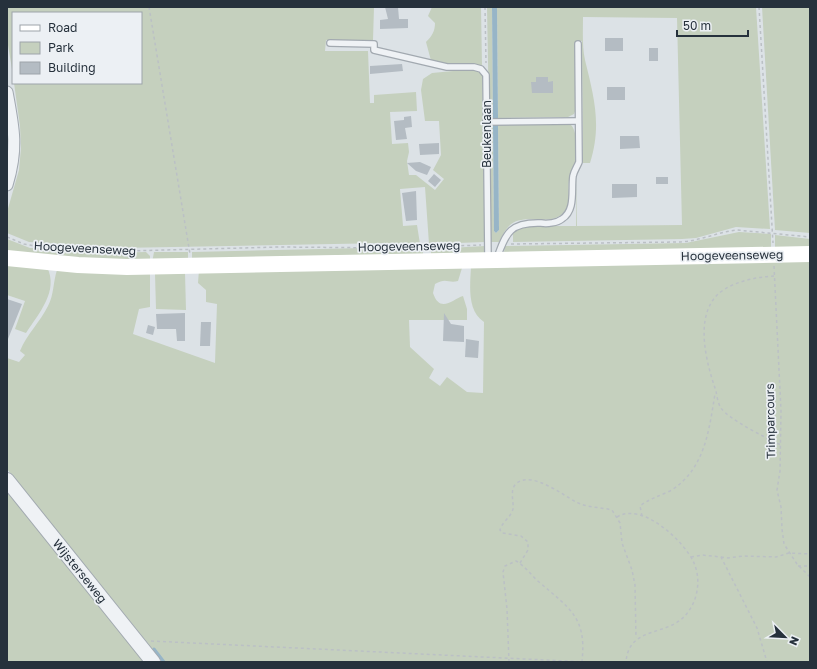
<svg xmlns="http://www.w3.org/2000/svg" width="817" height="669" viewBox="0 0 817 669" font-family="'Golos Text',sans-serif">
  <rect width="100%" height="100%" fill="#dce2e6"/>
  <g fill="#c5d0be">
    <polygon points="7,7 374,7 373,40 326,40 325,51 368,51 370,103 374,103 374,95 416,92 417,111 390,112 392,144 408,143 409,152 407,161 409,175 416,175 435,190 444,179 433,170 441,155 439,121 425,121 421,90 423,79 432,73 474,69 482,74 485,242 429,244 425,187 400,189 403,226 417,225 420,244 387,243 119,248 29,242 7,233 7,212 19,170 21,148 20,126 14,83 141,83 141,13 13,13 13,75 7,39"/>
    <path d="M432,7H481L482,66L469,63L433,68L426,42C432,36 435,31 435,23L428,16Z"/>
    <polygon points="487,7 492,7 493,118 489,117"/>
    <path d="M497,7H756L770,229L736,227L696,238L682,239L513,242V232L527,226H576L577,176V226L682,225L677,18L583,17C583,31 582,46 585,60C594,97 602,125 590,163H583L582,41H575L576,109L574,114L568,117L498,118Z"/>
    <polygon points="762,7 810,7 810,233 775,230"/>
    <path d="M498,125H571C577,130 578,155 576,163C574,169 570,174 569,180C567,193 573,206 561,215C546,226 523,212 509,226C504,231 502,237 499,242H490L489,129L493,126L494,231L496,233L499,230Z"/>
    <polygon points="739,232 771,234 771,250 504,252 505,246 686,243"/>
    <polygon points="775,235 810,239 810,249 775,250"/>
    <polygon points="7,239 30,248 106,253 146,252 150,256 150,263 7,254"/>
    <polygon points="485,246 485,256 431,256 431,249"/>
    <polygon points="364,248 423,249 423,257 192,260 192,252"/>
    <polygon points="154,252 188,252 188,259 152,263"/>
    <path d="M810,261V662H163L7,469V358L19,362L25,355L20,351C27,334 40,322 48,306C54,295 53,282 57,270L150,274V307L139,309L133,334L215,363L217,304L206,302V290L198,283L199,270L462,268L458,281C448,284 447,277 435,284L433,293C440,314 453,299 463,296L467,309V320H409L410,347L434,369L429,378L440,386L447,377L467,392L483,393L484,322C467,311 470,286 471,267Z"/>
    <path d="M7,262L47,267C59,291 39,313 26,333L15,329L25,301L7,295Z"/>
    <polygon points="185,273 186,310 156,309 155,274"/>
    <polygon points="7,488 148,662 7,662"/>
  </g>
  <g fill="#97b5c7">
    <polygon points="492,7 497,7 498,118 493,118"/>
    <polygon points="498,125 499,230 496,233 494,231 493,126"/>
  </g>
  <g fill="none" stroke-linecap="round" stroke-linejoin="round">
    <polyline stroke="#97b5c7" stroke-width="3" points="154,649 164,662"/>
  </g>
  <g fill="#b4bcc3">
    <polygon points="385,7 398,7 399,19 408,19 408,28 380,29 380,20 388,19"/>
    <rect x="605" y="38" width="18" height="13"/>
    <rect x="649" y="48" width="9" height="13"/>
    <polygon points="402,64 403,71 370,74 370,66"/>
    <polygon points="536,77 548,77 548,82 553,81 553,93 532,93 531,82 536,82"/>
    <rect x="607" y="87" width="18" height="13"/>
    <polygon points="411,116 412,127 405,128 407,139 396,140 394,121 404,120 404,117"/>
    <polygon points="620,136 639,136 640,148 620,149"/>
    <polygon points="439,143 439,154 420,155 419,144"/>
    <polygon points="420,162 431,167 427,175 416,171 407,163"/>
    <polygon points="434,174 441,180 435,187 428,181"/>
    <rect x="656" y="177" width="12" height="7"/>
    <polygon points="612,184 637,184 637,197 612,198"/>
    <polygon points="416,191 417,220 406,221 402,193"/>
    <polygon points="7,299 22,304 8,339 7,339"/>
    <polygon points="185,313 185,341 177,341 176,329 157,329 156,314"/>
    <polygon points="444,313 451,324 464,326 464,342 443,341"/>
    <polygon points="201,322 211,322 210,346 200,346"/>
    <polygon points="148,325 155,327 153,335 146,333"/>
    <polygon points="466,339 479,341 478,358 465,357"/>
  </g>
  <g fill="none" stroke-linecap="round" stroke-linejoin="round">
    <g stroke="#a2a9b0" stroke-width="8">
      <g id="service">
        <polyline points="330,43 374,44 374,50 447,67 474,67 481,69 486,75 488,258"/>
        <polyline points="486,122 578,121"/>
        <path d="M497,258C506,232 511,222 541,223C547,224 557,223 562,219C576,210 571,190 573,176C574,171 577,167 579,162L578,44"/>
      </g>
    </g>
    <g stroke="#a2a9b0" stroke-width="13">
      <path id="minor" d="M7,92C14,129 18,149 7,185"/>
    </g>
    <g stroke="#a2a9b0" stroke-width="16">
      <polyline id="tertiary" points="7,480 153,662"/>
    </g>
    <g stroke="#bbc0c5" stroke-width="1.5" stroke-dasharray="3 3" stroke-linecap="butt">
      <polyline points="149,7 190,254"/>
      <polyline points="485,7 486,63"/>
      <polyline points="759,7 773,243"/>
      <polyline points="7,237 24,244 36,246 126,251 280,247 397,248 481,245"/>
      <path d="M511,244L680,242C700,241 718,232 737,230L810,237"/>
      <polyline points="774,266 781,411 780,471 777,490 781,507 782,529 784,544 797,564 810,577"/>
      <path d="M774,276C755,277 724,283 713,300C696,324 707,365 716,391C717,396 718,404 721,408C728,419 768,439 781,445"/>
      <path d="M642,516L640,506C649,499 659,496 670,491C705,470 709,430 715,394"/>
      <path d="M617,517C642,501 685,542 694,563C701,579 698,599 688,612C670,638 629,624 626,662"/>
      <polyline points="691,557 702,555 721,557 757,628 767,662"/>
      <polyline points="721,557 728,558 743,556 776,557 789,553 810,554"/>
      <path d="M520,563L528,550V542L521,536L502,533L500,530C502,522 511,517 513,509C514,501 509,489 517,483C532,471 563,495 576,502C588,508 600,507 612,510L620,523L622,543L632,570L635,585L636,638"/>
      <polyline points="798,566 810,566"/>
      <polyline points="151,641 587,662"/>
      <path d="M509,662L507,609L503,572L505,566L516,561C525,566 531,575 539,582C569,608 587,617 582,661"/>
    </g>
    <use href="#service" stroke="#eff2f5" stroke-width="5.5"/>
    <use href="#minor" stroke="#eff2f5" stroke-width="11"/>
    <use href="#tertiary" stroke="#eff2f5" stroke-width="14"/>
    <polyline stroke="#fff" stroke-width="16" points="7,258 78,265 127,267 810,254"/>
  </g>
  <g text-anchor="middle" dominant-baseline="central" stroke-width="3.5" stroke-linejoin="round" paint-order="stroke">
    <g font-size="12" fill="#26313c" stroke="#ecf0f4">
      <text transform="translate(486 134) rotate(-90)">Beukenlaan</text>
      <text transform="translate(409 246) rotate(-1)">Hoogeveenseweg</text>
      <text transform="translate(85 248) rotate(3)">Hoogeveenseweg</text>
      <text transform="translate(732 255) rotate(-1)">Hoogeveenseweg</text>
      <text transform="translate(770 421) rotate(-91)">Trimparcours</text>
      <text transform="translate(80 571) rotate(51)">Wijsterseweg</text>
    </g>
  </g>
  <rect width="817" height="669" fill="none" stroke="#26313c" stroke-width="16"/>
  <rect x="12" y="12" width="130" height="72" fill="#ecf0f4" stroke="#9da4aa"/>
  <rect x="20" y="25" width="20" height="6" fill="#ffffff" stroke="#9da4aa"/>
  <text x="48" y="32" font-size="12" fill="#26313c">Road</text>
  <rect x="20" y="42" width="20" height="12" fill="#c5d0be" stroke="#9da4aa"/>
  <text x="48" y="52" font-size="12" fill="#26313c">Park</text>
  <rect x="20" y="62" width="20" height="12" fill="#b4bcc3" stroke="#9da4aa"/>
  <text x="48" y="72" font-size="12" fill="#26313c">Building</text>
  <g transform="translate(785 637) rotate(114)" stroke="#ecf0f4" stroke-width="3" paint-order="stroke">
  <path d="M0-3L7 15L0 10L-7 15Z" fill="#26313c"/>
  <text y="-6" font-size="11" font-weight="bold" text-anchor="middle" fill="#26313c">N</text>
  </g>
  <path d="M677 30v6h71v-6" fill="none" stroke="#26313c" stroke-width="2"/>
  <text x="683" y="30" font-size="12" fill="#26313c" stroke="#ecf0f4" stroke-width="3" paint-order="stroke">50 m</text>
</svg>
